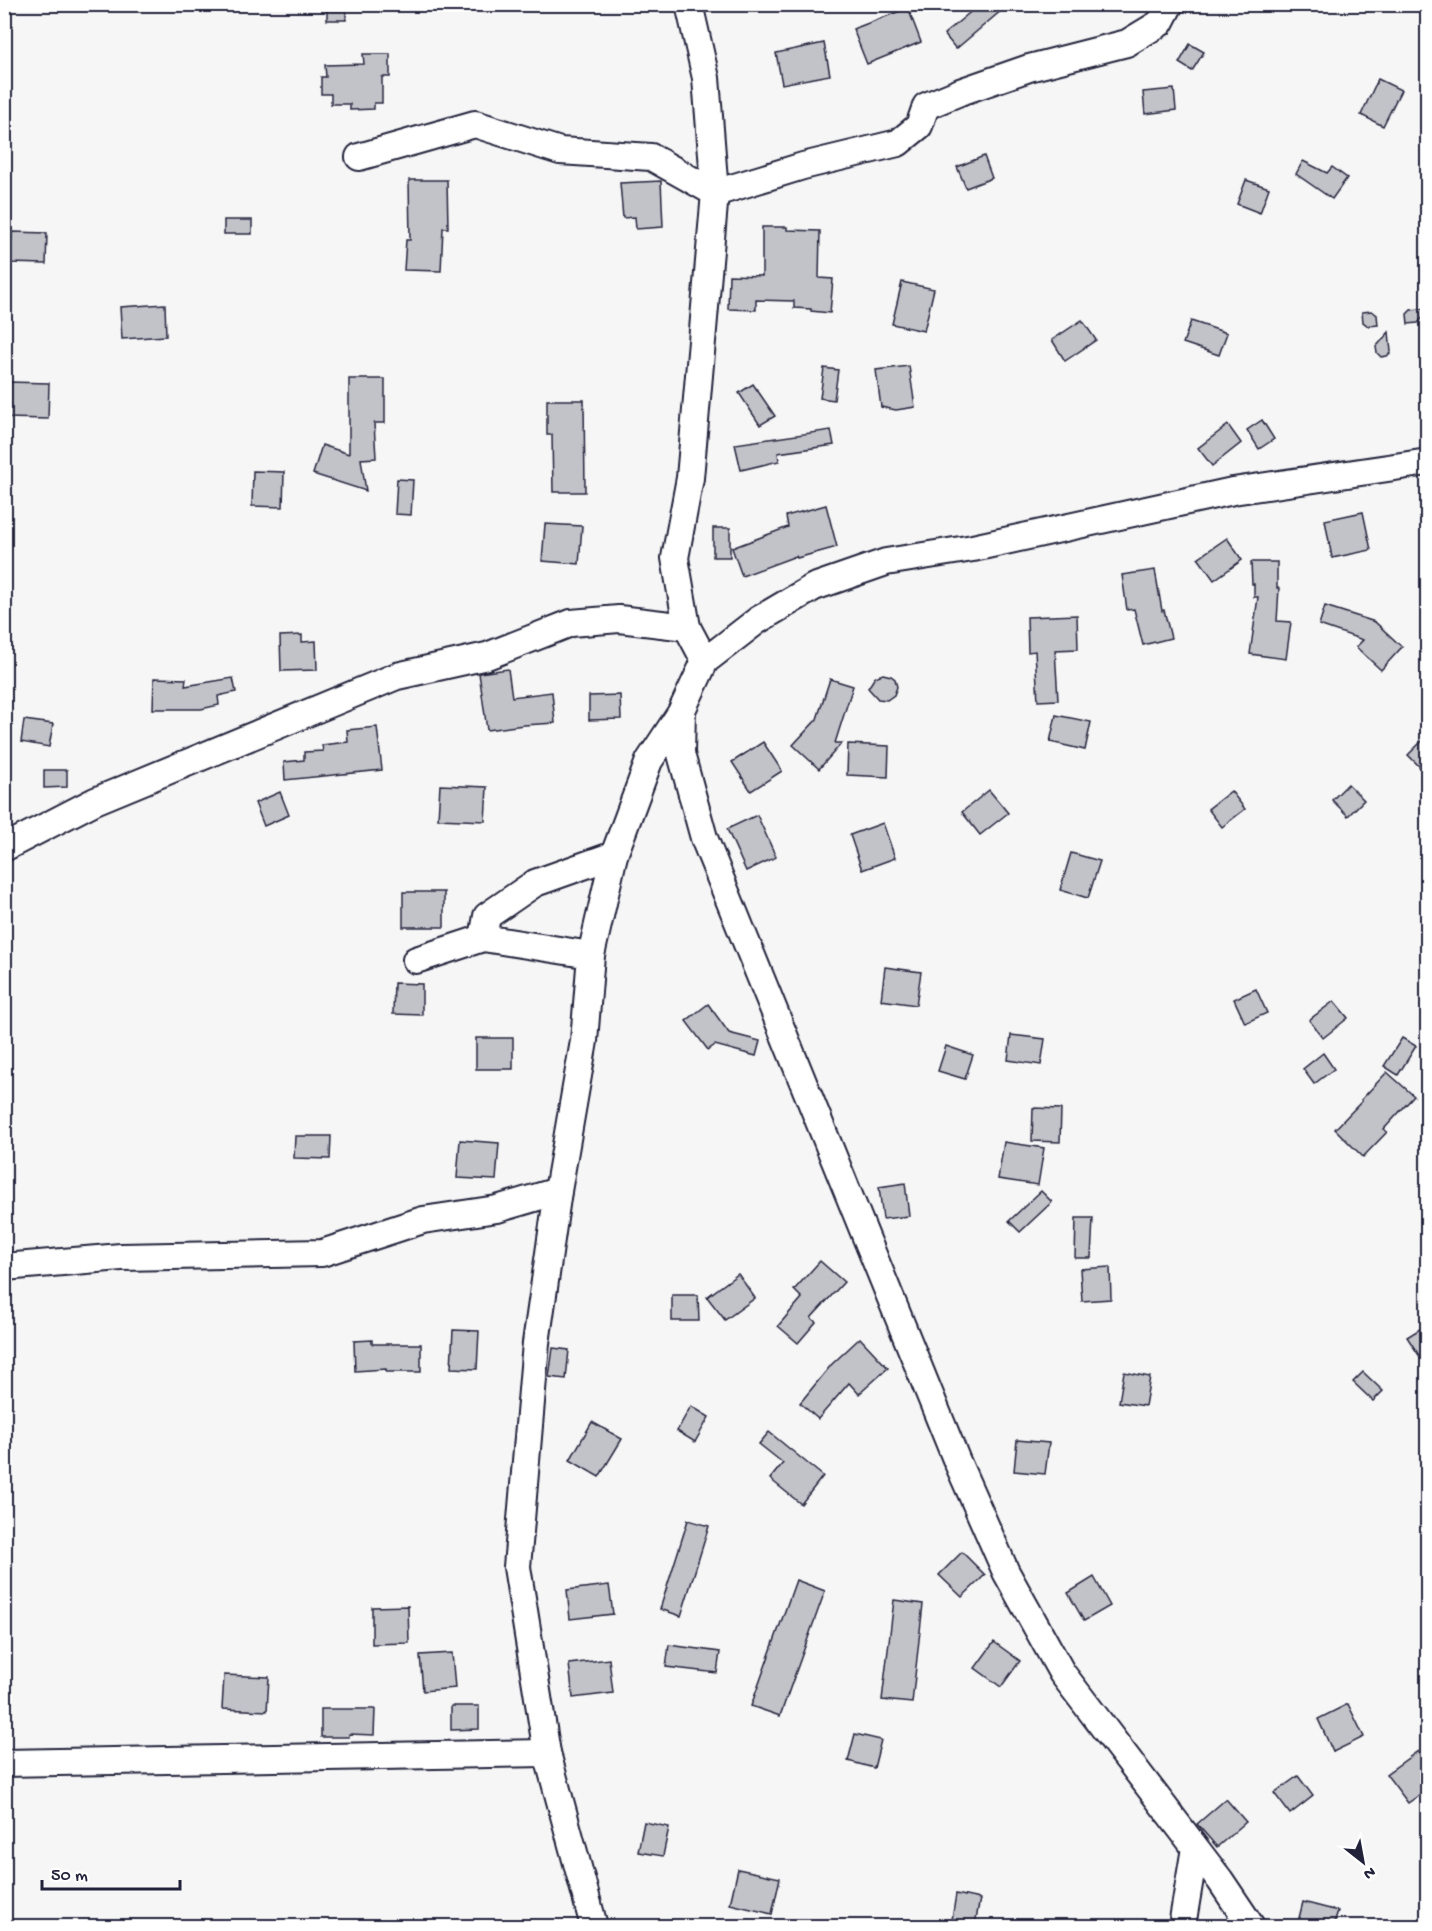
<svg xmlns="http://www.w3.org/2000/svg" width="1432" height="1931" viewBox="0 0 1432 1931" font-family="'Gochi Hand',sans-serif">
  <rect width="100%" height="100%" fill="#f6f6f7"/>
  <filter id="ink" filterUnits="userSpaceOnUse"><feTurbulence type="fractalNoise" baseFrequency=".0167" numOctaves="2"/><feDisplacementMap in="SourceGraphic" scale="12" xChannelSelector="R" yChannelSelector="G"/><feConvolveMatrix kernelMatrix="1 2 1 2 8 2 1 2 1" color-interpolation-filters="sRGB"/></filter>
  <g filter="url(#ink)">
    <g fill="#c2c2c9" stroke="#22223b" stroke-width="1.5">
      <rect x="327" y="4" width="19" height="16"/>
      <polygon points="980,4 1009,4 956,49 944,34"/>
      <polygon points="908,8 921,42 867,64 853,29"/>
      <polygon points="824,43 830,75 782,84 776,53"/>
      <polygon points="1190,44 1204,52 1192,71 1179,63"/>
      <polygon points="363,54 390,54 390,77 382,77 382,103 374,103 374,109 350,110 350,104 331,104 331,94 321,94 321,77 326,77 325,65 364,64"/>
      <polygon points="1378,79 1401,90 1383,126 1361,115"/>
      <polygon points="1174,89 1176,110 1145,114 1143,92"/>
      <polygon points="984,156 992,178 966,188 957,167"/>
      <polygon points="1303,161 1327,173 1332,167 1347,178 1332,199 1296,174"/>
      <polygon points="409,180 447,180 448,228 443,228 441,271 404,270 406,240 410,240"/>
      <polygon points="1246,180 1269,188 1260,213 1237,204"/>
      <polygon points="661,181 663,227 636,229 635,217 623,218 620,183"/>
      <rect x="224" y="220" width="28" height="14"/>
      <polygon points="762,227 787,227 787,230 820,231 819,278 833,279 830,313 811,311 811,309 794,308 794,301 756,300 756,310 728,309 729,275 762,276"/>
      <polygon points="12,232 47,233 46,264 10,263"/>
      <polygon points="902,282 934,289 924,331 892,324"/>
      <polygon points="165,304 166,336 122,339 120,307"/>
      <polygon points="1428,308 1428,312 1418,323 1408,324 1407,314 1411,310"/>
      <polygon points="1372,311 1377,315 1378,325 1368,326 1363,322 1362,312"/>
      <polygon points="1082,320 1096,340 1065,361 1052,340"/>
      <polygon points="1191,321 1227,333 1219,355 1183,343"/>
      <polygon points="1389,332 1391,352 1387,356 1381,357 1377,353 1376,347"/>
      <polygon points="909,366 915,407 896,410 881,407 876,370"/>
      <polygon points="824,368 838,370 834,400 820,398"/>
      <polygon points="349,379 385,379 385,423 374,423 376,458 361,459 366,491 313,474 322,445 349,454"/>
      <polygon points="7,382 49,383 48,419 6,418"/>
      <polygon points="753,384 775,416 760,425 739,393"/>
      <polygon points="547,400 584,400 585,492 553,492 552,435 547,435"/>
      <polygon points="1262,420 1274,439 1259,449 1247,430"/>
      <polygon points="1228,425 1241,443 1212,466 1198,448"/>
      <polygon points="831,430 834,445 778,453 779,461 741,470 735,444"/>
      <polygon points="253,471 284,472 283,507 252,506"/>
      <polygon points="397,479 413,480 411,515 395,514"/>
      <polygon points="826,505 837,547 797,558 796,556 742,576 732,548 788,527 786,516"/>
      <polygon points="1363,512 1371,550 1332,558 1325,520"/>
      <polygon points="545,524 582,526 579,564 542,561"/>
      <rect x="713" y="528" width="17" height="29"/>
      <polygon points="1227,538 1242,560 1214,580 1198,558"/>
      <polygon points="1251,562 1277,562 1277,588 1279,588 1277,621 1291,622 1286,659 1250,654 1258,597 1254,597 1254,584 1252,584"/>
      <polygon points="1155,570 1162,611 1164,610 1171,638 1143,645 1134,609 1127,610 1122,575"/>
      <polygon points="1325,606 1375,622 1402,647 1381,670 1356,647 1363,640 1319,625"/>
      <polygon points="1077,615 1078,649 1055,650 1058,700 1038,701 1035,651 1028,652 1027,617"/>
      <polygon points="302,635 302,642 316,641 317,670 281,671 280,636"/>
      <polygon points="508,669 512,697 552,692 555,723 524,725 487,730 479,673"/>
      <polygon points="883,674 891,676 895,679 897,687 894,695 887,700 878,699 868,688 875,677"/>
      <polygon points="154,678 186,679 185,686 233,678 236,692 218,696 219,705 201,709 153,709"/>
      <polygon points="830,679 853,686 835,743 842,743 819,769 793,745 817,719"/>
      <polygon points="620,695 621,719 589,720 589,696"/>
      <polygon points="1056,715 1091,722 1085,750 1050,742"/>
      <polygon points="24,720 53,724 49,747 21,742"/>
      <polygon points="377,727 382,770 285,780 284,762 304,760 304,752 323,751 322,745 348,742 347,730"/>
      <polygon points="1428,735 1428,775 1408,755"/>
      <polygon points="763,742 782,771 751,791 732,762"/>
      <polygon points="848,744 889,746 888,777 847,775"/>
      <polygon points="44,770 67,770 67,787 44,788"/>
      <polygon points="1348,784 1364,800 1348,816 1332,800"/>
      <polygon points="440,785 487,787 485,821 438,819"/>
      <polygon points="989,790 1008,813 980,835 962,812"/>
      <polygon points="1231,791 1245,809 1222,827 1208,809"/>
      <polygon points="280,792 289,815 264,826 255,803"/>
      <polygon points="757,815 776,857 746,871 727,829"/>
      <polygon points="883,823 895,858 862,870 850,835"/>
      <polygon points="1071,853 1100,861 1088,898 1060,890"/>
      <rect x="403" y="892" width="41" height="35"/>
      <polygon points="885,967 921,972 916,1005 881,1000"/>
      <polygon points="394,983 422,984 422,1015 393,1014"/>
      <polygon points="1256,989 1267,1013 1245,1023 1234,999"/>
      <polygon points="1334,1001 1348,1018 1323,1038 1309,1020"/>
      <polygon points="708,1004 729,1033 760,1041 756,1056 715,1045 708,1050 686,1021"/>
      <polygon points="1011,1035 1045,1039 1041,1065 1008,1060"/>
      <rect x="476" y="1038" width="37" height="31"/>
      <polygon points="1402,1038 1416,1046 1398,1075 1384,1066"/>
      <polygon points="946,1046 973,1055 965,1079 938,1071"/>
      <polygon points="1323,1053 1334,1069 1314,1084 1303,1069"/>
      <polygon points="1387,1072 1414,1096 1384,1129 1387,1132 1363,1157 1335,1129 1362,1101 1361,1100"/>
      <polygon points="1033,1108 1061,1109 1060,1142 1032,1141"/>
      <polygon points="295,1136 331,1136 330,1159 294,1158"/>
      <polygon points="460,1140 499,1143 496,1180 457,1178"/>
      <polygon points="1004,1142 1044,1148 1038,1185 998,1179"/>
      <polygon points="905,1183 909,1216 883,1219 879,1187"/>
      <polygon points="1041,1191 1052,1202 1020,1232 1009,1221"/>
      <polygon points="1076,1218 1093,1218 1091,1258 1075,1258"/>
      <polygon points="820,1261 844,1282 811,1318 816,1322 798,1343 778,1326 802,1298 794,1290"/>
      <polygon points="1110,1267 1111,1299 1082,1301 1080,1269"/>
      <polygon points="738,1274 755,1298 725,1320 707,1297"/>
      <polygon points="672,1295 698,1295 699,1321 672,1321"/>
      <polygon points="1428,1324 1428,1369 1407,1337"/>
      <polygon points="453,1330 479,1331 477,1369 451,1368"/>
      <polygon points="860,1338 888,1368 859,1394 849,1383 818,1419 800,1403 832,1364"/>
      <polygon points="372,1340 372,1344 421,1344 421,1372 386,1372 386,1369 355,1371 354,1341"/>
      <polygon points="553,1348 569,1350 566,1379 549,1377"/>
      <polygon points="1124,1372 1150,1377 1145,1406 1119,1402"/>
      <polygon points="1363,1372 1383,1391 1373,1401 1353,1382"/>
      <polygon points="691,1406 709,1417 695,1442 677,1431"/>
      <polygon points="592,1422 622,1439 599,1477 570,1460"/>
      <polygon points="769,1432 823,1476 801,1504 770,1479 783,1463 759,1444"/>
      <polygon points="1017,1440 1049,1443 1045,1474 1014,1471"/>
      <polygon points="688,1520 709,1526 681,1616 660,1609"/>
      <polygon points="962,1552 985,1575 962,1597 939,1575"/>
      <polygon points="1094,1577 1110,1606 1084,1621 1068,1593"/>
      <polygon points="796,1580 825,1591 780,1716 751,1706"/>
      <polygon points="609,1585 613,1614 570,1619 567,1590"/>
      <polygon points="894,1600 923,1604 912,1703 882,1700"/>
      <polygon points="408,1606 409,1643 372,1644 372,1607"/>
      <polygon points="994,1642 1020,1661 1001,1687 975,1668"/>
      <polygon points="669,1645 720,1652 717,1673 666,1667"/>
      <polygon points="452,1653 455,1688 423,1691 420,1655"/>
      <polygon points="609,1659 613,1693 573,1698 569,1664"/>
      <polygon points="224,1675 269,1677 267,1711 222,1709"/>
      <polygon points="1348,1704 1364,1737 1333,1752 1318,1719"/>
      <polygon points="451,1706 479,1706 479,1729 451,1730"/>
      <polygon points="321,1709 375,1709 374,1735 349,1734 349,1737 321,1737"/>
      <polygon points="855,1734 881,1740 874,1768 848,1761"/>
      <polygon points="1418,1751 1428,1764 1428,1789 1408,1803 1386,1774"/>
      <polygon points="1298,1776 1313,1796 1290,1814 1274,1793"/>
      <polygon points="1226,1799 1246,1822 1217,1847 1197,1824"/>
      <polygon points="644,1822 669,1827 663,1856 638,1852"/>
      <polygon points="738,1869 780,1878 772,1914 730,1904"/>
      <polygon points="956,1894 980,1899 975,1924 952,1920"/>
      <polygon points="1303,1902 1338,1911 1333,1926 1297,1926"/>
    </g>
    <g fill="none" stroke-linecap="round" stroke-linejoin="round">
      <g stroke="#22223b" stroke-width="30">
        <g id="minor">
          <polyline points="689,4 706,78 715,193 690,478 675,558 687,627 705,661"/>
          <polyline points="359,157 475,124 560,151 651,157 715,193 803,166 898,143 919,126 926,106 960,92 1029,68 1127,43 1160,23 1170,4"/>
          <polyline points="4,848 95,801 397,676 487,656 571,623 619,619 687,627"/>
          <polyline points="591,955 483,938 487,916 535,883 614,855"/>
          <polyline points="416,960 483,938"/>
          <polyline points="4,1267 121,1257 322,1253 423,1220 497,1209 558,1191"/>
          <polyline points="4,1763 547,1753"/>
          <polyline points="594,1926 547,1753 517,1567 536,1343 558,1191 584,1041 591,955 614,855 649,761 682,711"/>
          <polyline points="1182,1926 1195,1848"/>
          <polyline points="1251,1926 1220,1880 1062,1673 1006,1572 956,1459 704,838 681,754 682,710 705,661 758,620 814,587 886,562 973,548 1233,491 1428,462"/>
        </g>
      </g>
      <use href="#minor" stroke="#fff" stroke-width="26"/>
    </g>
  </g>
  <rect width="1432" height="1931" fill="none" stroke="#fff" stroke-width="24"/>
  <rect x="12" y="12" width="1408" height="1907" fill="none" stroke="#22223b" stroke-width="2" filter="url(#ink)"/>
  <g transform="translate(1363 1862) rotate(149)" stroke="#ffffff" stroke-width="4.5" paint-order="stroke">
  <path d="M0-4.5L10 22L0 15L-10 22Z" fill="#22223b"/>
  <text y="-9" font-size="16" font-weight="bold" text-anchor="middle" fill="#22223b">N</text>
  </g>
  <path d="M42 1880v9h138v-9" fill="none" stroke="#22223b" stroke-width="3"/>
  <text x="51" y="1880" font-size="18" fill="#22223b" stroke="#ffffff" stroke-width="4.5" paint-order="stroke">50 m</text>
</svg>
